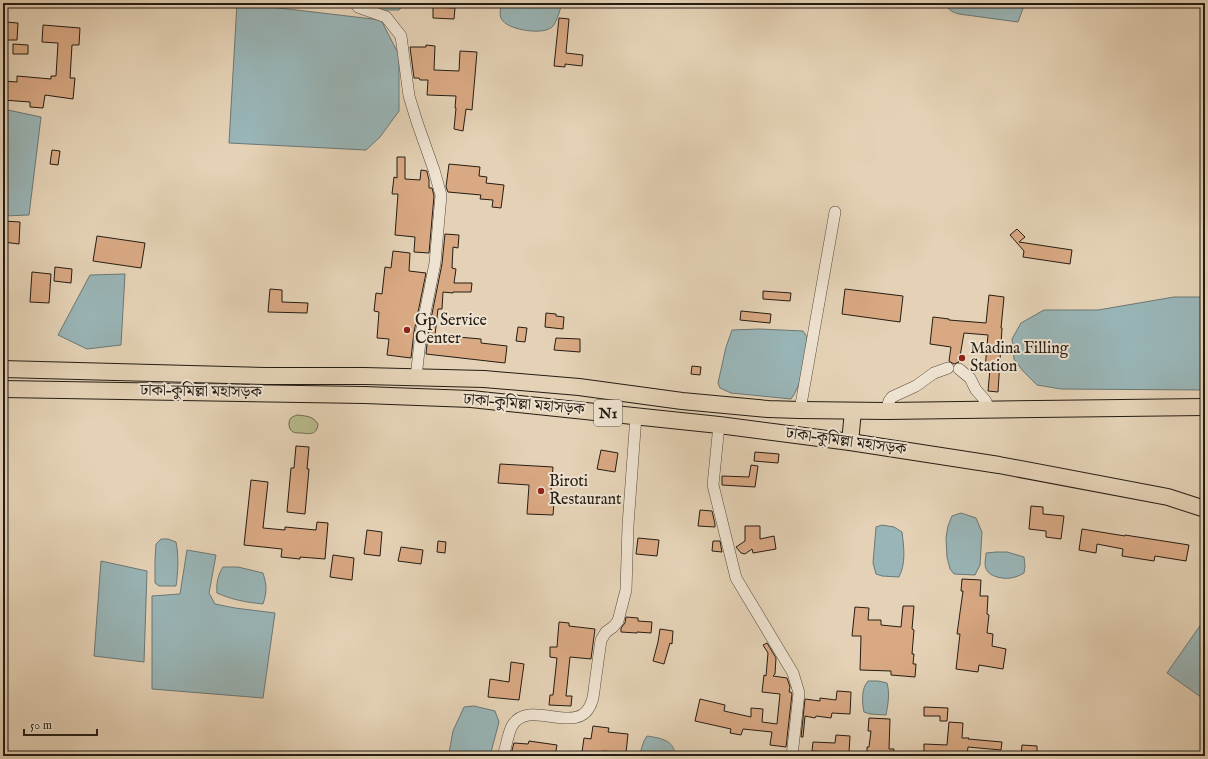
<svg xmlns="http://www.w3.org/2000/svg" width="1208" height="759" viewBox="0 0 1208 759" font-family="'IM FELL English','Noto Serif Bengali',serif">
  <rect width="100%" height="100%" fill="#e5d2b6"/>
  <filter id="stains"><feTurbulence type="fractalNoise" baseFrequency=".005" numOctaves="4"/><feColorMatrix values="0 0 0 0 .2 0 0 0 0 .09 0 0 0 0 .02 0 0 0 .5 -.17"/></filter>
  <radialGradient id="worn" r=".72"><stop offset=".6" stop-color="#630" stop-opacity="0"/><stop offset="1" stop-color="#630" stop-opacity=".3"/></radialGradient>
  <path fill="#b8bb8c" stroke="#6e6c50" d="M297,415C306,416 313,416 318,424C317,435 310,434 302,433C299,433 295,433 293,432C288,429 288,421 291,418C293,416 295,416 297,415Z"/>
  <g fill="#99b5b7" stroke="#6b7875">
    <polygon points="237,3 381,20 399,55 399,111 380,137 366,150 229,143"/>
    <polygon points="363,3 406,3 399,10 381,10 364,4"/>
    <path d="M501,3H562C560,10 557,21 553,26C545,36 510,30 503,21C498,16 501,9 501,3Z"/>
    <path d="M945,3H1025L1018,22L959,14C952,12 948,10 945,3Z"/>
    <polygon points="3,109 41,117 29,215 3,216"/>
    <polygon points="125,274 121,345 87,349 58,335 90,275"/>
    <polygon points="1174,297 1205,297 1205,390 1061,389 1037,385 1023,371 1014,359 1012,339 1021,323 1044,310 1098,310"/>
    <path d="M759,329L803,331L807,337C805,356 803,384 791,399L731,393L720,388L718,383L726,347L732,330Z"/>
    <polygon points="961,513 976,518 982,532 980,565 975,575 954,574 950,569 947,557 946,538 948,526 952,516"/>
    <path d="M882,525L894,527L902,532C904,548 906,563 899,577L882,576L876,574L873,563L876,527Z"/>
    <path d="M161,539H168L176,542C179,556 178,572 176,586H159L155,583V560L156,544Z"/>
    <polygon points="187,550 216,555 209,593 215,604 235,608 275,613 263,698 152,689 152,596 180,594"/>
    <path d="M996,552H1007L1024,557L1025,566L1024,573C1021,575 1018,576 1015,577C1007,580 990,578 986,569C984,564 986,558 986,553Z"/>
    <polygon points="101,561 147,571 144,662 94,656"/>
    <path d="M223,567H238L263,573C267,586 267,591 263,604C245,602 233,600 217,593C216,583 218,575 223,567Z"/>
    <polygon points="1204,620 1205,621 1205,700 1167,673"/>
    <path d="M868,681H878L887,683C890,694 888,704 886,715L870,714L864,712C862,702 861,689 868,681Z"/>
    <polygon points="474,706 495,711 499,722 490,756 455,756 449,753 453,731 464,707"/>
    <path d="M647,736C660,738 675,740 675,756H639L644,741Z"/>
  </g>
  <g fill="#d9a984" stroke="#251c13">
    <polygon points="433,7 455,8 454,19 433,18"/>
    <polygon points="559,18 569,19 566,53 583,55 582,66 565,64 565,67 554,66"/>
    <polygon points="6,22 18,23 17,40 5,40"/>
    <polygon points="43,25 80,28 79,45 72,45 70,78 75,78 73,99 45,95 43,108 30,107 30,102 3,100 3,81 17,82 17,76 51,79 51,76 56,76 58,43 42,42"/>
    <polygon points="13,44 28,45 28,54 13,54"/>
    <polygon points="426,45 435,46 434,70 459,71 460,51 477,52 472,110 466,109 463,131 454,129 456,108 455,108 456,96 427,95 428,80 420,80 419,78 414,78 410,47 426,47"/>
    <polygon points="52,150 60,151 58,165 50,164"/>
    <polygon points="397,157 405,157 405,179 420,180 421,170 427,171 427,172 429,180 429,188 432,188 434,196 429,253 414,252 415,237 395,235 398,194 392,194 394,177 397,178"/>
    <polygon points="449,164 480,167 479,176 487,177 486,183 504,185 501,208 492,207 493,200 480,199 481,195 448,192 446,187"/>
    <polygon points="4,221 20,222 19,244 3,242"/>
    <polygon points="1017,229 1025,237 1019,242 1072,250 1070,264 1023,257 1024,251 1010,235"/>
    <polygon points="445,234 459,235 458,248 453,247 452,268 456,269 454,283 472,283 471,292 453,292 453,293 443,292 442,309 438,309 435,335 481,339 481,343 507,346 505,363 426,354 428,334 442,264"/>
    <polygon points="97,236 145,243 141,268 93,261"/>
    <polygon points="393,251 410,253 409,271 426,273 414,332 411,358 387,355 389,339 377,338 379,312 374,311 376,293 382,294 385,267 391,268"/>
    <polygon points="55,267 72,269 71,283 54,281"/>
    <polygon points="32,272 51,274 49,303 30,302"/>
    <polygon points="270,289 282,290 282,302 308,303 307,313 268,312"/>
    <polygon points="845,289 903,296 900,322 842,314"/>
    <polygon points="763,291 791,293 790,301 763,299"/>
    <polygon points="989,295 1004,297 1001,328 1002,328 998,392 988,391 990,369 985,369 988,335 964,333 959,362 954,364 949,361 951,347 930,344 933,317 949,319 949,320 986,323"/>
    <polygon points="741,311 771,314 770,323 740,320"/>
    <polygon points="546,313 556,314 556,316 564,317 563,329 545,327"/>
    <polygon points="518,327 527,328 525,342 516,341"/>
    <polygon points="556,338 580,339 580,352 554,350"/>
    <polygon points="692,366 701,367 700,375 691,374"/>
    <polygon points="296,446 309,447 307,469 309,469 305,514 287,512 291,468 294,468"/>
    <polygon points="601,450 618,453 615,472 597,469"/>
    <polygon points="755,452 779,454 778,463 754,461"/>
    <polygon points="500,464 553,467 550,503 554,503 553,515 527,514 529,485 498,483"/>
    <polygon points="751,465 758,466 755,487 722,485 722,476 749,477"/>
    <polygon points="251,480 268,482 263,528 285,530 285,527 316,530 317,522 328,523 325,559 300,557 300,559 281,557 282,549 244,545"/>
    <polygon points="1031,506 1043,507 1043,514 1064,516 1061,539 1046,537 1046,531 1029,529"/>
    <polygon points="700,510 712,511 715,524 715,527 698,526"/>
    <polygon points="745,526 760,526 760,539 774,536 776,549 753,553 752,549 745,554 741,553 736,547 745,541"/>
    <polygon points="1082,529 1125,536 1125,535 1189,545 1186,561 1155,556 1154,561 1122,556 1123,549 1097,544 1096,553 1079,550"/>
    <polygon points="367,530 382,532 380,556 364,554"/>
    <polygon points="638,538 659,540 657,556 636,554"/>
    <polygon points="438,541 446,542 445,553 437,552"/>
    <polygon points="713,541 720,541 722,552 712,551"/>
    <polygon points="401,547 423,550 421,564 398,561"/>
    <polygon points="333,555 354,558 352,580 330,577"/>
    <polygon points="962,579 981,580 980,596 988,596 987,614 989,615 987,633 993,634 992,646 1006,649 1003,669 979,665 978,672 956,669 960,634 957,634 963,591 961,591"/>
    <polygon points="903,606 914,606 912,629 914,630 912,654 914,654 913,664 916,664 915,677 891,675 891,671 860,670 861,636 852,636 855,607 869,608 868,620 881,620 881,625 901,627"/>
    <polygon points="626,617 638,618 638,621 652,622 651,633 637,632 637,633 621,632 621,628 625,623"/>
    <polygon points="559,622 569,623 569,626 595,629 591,659 570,657 566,696 572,696 571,706 549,705 550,695 553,695 557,658 550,657 550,647 557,647"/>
    <polygon points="660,629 673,631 672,644 670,643 664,664 653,661 658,642"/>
    <polygon points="767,643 776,658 775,674 773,676 787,678 790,687 789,692 791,692 792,694 786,747 770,745 772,732 743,729 741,735 730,733 731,729 695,721 700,699 725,705 724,711 751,717 751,708 763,709 762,722 777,724 780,694 762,692 764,675 766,676 768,653 763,645"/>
    <polygon points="511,662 524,664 519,700 488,697 490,679 509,682"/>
    <polygon points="837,691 851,692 850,714 832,713 831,718 816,716 815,718 805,716 803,737 801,737 805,699 820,701 820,698 836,700"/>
    <polygon points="924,707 948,708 947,721 940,721 940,716 924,716"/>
    <polygon points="869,718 890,719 889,749 894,749 893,756 867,754 867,747 869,747 871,731 868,731"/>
    <polygon points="949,722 963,723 962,738 969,738 968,739 1002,742 1001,750 968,747 967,756 924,754 924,744 947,745"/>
    <polygon points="593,726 609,728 608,732 628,734 626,753 603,751 602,754 582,752 584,738 591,739"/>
    <polygon points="836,735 850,736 849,753 812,751 813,742 835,743"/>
    <polygon points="529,741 557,745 555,756 527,756 511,754 514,743 528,744"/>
    <polygon points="1022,745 1037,746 1037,756 1021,756"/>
  </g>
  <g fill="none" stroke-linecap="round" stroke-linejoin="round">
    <g stroke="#554a3c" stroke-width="12">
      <g id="minor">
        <polyline points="355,3 358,7 386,17 401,36 409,96 417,122 434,170 441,195 435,263 421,333 416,377"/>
        <polyline points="959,369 970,378 976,390 985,400 990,410"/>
        <polyline points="800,410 835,212"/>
        <polyline points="886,411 889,401 892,397 916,386 934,373 948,368"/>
        <polyline points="719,425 713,485 736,578 793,673 799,693 792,756"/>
        <path d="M503,756C506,748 508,733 512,726C529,696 580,740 592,701C594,696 594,689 595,683C597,669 599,654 601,640L606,632L613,627L618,621L626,590L628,525L636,416"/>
      </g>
    </g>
    <g stroke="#251c13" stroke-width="18">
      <g id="highway">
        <polyline points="3,369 266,376 364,376 484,379 579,387 682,401 768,409 800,410 886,411 1205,407"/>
        <polyline points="3,389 364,395 471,399 719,425 850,442 999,465 1168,497 1205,509"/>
        <polyline points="850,442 853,411"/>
      </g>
    </g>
    <use href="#minor" stroke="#eee2d0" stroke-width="11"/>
    <use href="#highway" stroke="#e5d2b6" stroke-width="16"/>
  </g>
  <g fill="#8f2418" stroke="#eee2d0" stroke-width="1.5">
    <circle cx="407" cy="330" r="4"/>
    <circle cx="962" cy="358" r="4"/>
    <circle cx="541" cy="491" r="4"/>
  </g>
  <g text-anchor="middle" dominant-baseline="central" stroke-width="4" stroke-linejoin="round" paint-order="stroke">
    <rect fill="#eee2d0" stroke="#61574c" stroke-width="1" x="594" y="400" width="28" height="26" rx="3"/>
    <g font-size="15" font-weight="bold" fill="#251c13">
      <text x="608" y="413">N1</text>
    </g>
    <g font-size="16" fill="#251c13" stroke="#eee2d0" text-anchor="start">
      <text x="415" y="321">Gp Service<tspan x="415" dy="18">Center</tspan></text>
      <text x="970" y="349">Madina Filling<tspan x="970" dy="18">Station</tspan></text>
      <text x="549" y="482">Biroti<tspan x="549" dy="18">Restaurant</tspan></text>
    </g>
    <g font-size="16" fill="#251c13" stroke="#eee2d0">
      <text transform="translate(201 392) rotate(1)">ঢাকা–কুমিল্লা মহাসড়ক</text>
      <text transform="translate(524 405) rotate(5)">ঢাকা–কুমিল্লা মহাসড়ক</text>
      <text transform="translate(846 442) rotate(8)">ঢাকা–কুমিল্লা মহাসড়ক</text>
    </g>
  </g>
  <rect width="1208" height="759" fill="none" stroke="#e5d2b6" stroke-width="16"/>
  <rect x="4" y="4" width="1200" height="751" fill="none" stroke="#251c13" stroke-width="2"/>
  <rect x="8" y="8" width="1192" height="743" fill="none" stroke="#251c13"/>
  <path d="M24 729v6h73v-6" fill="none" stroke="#251c13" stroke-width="2"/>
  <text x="30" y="729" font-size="12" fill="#251c13" stroke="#eee2d0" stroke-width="3" paint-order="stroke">50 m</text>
  <rect width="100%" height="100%" filter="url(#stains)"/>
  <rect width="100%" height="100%" fill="url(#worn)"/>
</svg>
